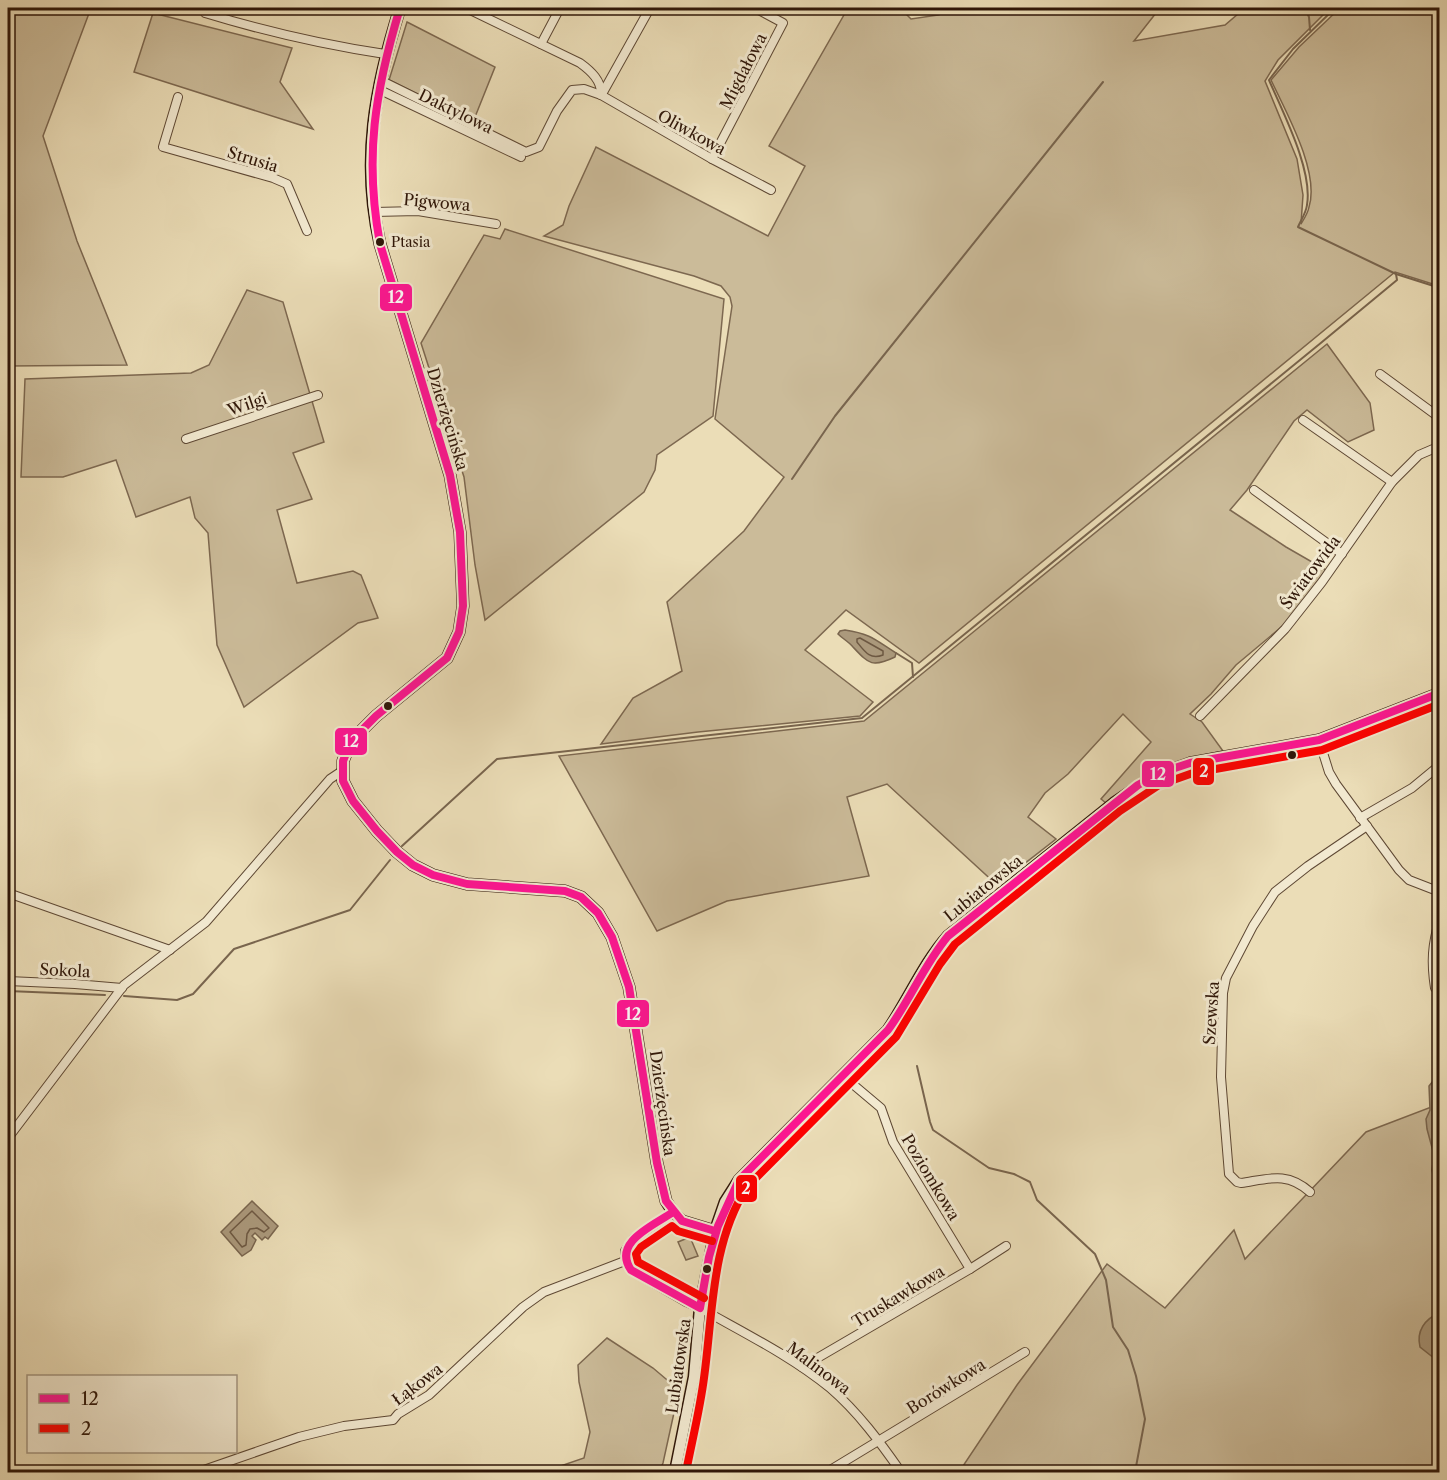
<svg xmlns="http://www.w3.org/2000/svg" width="1447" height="1480" viewBox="0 0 1447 1480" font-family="'Libre Caslon Text',serif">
  <rect width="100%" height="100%" fill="#ebddb7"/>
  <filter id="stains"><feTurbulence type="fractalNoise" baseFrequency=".00333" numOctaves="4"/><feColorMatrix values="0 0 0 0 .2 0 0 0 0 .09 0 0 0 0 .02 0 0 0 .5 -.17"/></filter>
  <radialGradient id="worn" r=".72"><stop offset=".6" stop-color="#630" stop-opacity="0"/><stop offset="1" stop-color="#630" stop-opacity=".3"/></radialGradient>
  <g fill="#cbbb99" stroke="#7d6850" stroke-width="1.5">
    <polygon points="8,8 91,8 43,136 77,241 127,365 8,366"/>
    <path d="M848,8H896L903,11L911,19L938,15L960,8H1160L1134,41L1225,25L1245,8H1330L1278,60L1265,81L1297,159L1303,195L1301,224C1304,219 1308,213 1309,207C1320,172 1286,112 1271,80L1299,47L1340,8H1439V286L1395,272L919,663L846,610L805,650L873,702L860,716L698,732L601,744L633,698L682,671L667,602L744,531L784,477L715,419L732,306L730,297L721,286L694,276L544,236L563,225L569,206L596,147L768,236L805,166L769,146Z"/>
    <polygon points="153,13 292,48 280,82 313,129 134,72"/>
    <polygon points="407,22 495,67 473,122 389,80"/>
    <polygon points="505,229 724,299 713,416 657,455 655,470 644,492 485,620 475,565 464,477 421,343 484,235 500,239"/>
    <polygon points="247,290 283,302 324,442 293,453 312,499 277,510 297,583 353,571 361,575 378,618 358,623 244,707 217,645 208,533 195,518 190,497 136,517 116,460 63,477 21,477 25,379 191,373 209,365"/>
    <polygon points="1327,344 1370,403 1374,430 1348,442 1307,410 1294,421 1247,490 1230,510 1286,547 1326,570 1285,624 1236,665 1211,694 1190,714 1202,722 1223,751 1189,758 1149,773 1106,803 1101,799 1151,742 1123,714 1068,774 1045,793 1028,817 1056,839 997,885 887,784 847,797 869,876 727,901 657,931 559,756 864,721"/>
    <polygon points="1439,1104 1439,1472 959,1472 1017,1385 1107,1264 1165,1308 1234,1230 1245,1259 1366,1132"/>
    <polygon points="690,1237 698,1256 686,1260 678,1242"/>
    <polygon points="607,1338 653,1368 679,1390 663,1463 659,1472 480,1472 491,1471 549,1470 584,1458 590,1432 579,1382 578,1365"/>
  </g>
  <g fill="#ab997c" stroke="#79654e" stroke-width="1.5">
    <path d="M845,630C871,634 874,639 896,653L895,657C872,668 869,664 853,647C849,642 843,639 838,634L840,631Z"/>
    <polygon points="1433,1081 1439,1081 1439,1191 1434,1180 1432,1170 1434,1155 1427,1129 1426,1119 1430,1110 1429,1086"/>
    <polygon points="252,1201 278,1226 268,1239 265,1237 262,1240 255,1233 252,1236 256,1240 251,1250 242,1256 221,1232"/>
    <path d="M1439,1313V1362L1420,1347C1416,1331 1425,1319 1439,1313Z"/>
  </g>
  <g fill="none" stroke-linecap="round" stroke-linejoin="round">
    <g stroke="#6d5842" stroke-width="1.5">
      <path d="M860,638L883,651V655C870,660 865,652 857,642V639Z"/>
      <polyline points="1440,1087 1435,1089 1436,1110 1433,1120 1433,1128 1440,1152"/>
      <polygon points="252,1211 269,1228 264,1232 257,1228 250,1229 247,1234 246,1245 242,1247 230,1232"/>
    </g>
    <g stroke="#79654e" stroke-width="2">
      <polyline points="1305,8 1309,17 1310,30"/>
      <path d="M1335,8L1293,49L1269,80C1283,113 1313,170 1307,205C1306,213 1301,220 1298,227L1396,274L1440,288"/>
      <polyline points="792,479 835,416 1103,82"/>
      <polyline points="896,653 912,663 913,677"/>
      <polyline points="402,846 497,759 862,718 1322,342 1397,280 1396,274"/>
      <polyline points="8,991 105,995"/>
      <polyline points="124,996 177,1000 193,994 234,949 350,910 390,860"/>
      <polyline points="917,1066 930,1122 933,1130 989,1168 1014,1174 1030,1182 1037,1200 1095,1254 1106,1280 1113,1327 1128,1350 1136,1376 1145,1419 1135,1472"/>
    </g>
    <g stroke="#5e4834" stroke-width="10">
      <g id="street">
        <path d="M207,8L205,13C264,31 324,45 385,54"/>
        <path d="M466,8L580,63C591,71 602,81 601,95"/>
        <polyline points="541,44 560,8"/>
        <polyline points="380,80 526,152 539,147 557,111 572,90 584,89 601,95 712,159 771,190"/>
        <polyline points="378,89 521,157"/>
        <polyline points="602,94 650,8"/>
        <polyline points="178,97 163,147 273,178 287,184 307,231"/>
        <polyline points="712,159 783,23 755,8"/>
        <polyline points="374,212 418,211 496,224"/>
        <polyline points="1380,374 1440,418"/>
        <polyline points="1303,420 1392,482"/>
        <polyline points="186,439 318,395"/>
        <polyline points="1254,490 1342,554"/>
        <polyline points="1200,716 1285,629 1322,582 1392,482 1419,455 1440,446"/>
        <polyline points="1319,740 1329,772 1336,784 1399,870 1409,880 1440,892"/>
        <polyline points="1360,818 1412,788 1440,765"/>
        <polyline points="8,893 170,950"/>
        <polyline points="8,981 75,984 122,988"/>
        <path d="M1435,988C1431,962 1432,945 1440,918"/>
        <polyline points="843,1076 881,1108 893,1142 970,1269"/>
        <polyline points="8,1138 124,985 206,922 330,779 342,771"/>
        <path d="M1310,1192C1287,1171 1268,1179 1241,1183L1237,1182L1229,1174L1221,1077L1223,993L1226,978L1253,926L1275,892L1308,866L1367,826"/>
        <path d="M673,1212L633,1239L625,1251V1261L631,1270L686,1302L700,1308C744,1333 791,1356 830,1388C858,1412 880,1442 901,1472"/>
        <polyline points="802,1367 970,1269 1006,1246"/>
        <polyline points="198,1472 299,1437 344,1426 393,1420 398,1414 429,1395 523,1307 544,1292 625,1261"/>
        <polyline points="827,1472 1025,1352"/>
      </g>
    </g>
    <g stroke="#2f1608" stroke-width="13">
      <g id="secondary">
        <path d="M400,8C375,87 361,161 380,244L450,475L460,532L463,606L459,632L447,658L376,716L351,741L343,761V781L353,801L377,831L397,852L413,865L433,875L467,884L565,891L581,897L598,913L612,937L629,987L657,1163L666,1201L673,1212L682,1221L715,1231"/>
        <path d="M675,1472L694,1377L700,1308L715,1231L725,1202L739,1180L888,1030C909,999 924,963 948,936L1114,803L1154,776L1190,763L1319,740L1440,693"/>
      </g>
    </g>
    <use href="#street" stroke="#f2e9d0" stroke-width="8"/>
    <use href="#secondary" stroke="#f2e9d0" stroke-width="10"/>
    <g stroke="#f2e9d0" stroke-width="12">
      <g id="bus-1">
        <path d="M400,8C375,91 364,157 380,244L450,475L460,532L463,606L459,632L447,658L376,716L351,741L343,761V781L353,801L377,831L397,852L413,865L433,875L467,884L565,891L581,897L598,913L612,937L629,987L657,1163L666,1201L682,1221L715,1231"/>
        <path d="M673,1212C653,1226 612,1242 631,1270L700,1308L709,1257L718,1226L739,1180L888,1030C910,1000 924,965 948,936L1138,785L1160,773L1190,763L1319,740L1440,693"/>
      </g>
    </g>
    <g stroke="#f2e9d0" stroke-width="12">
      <g id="bus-2">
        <polyline points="704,1298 638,1262 636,1254 641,1247 672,1226 678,1231 712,1241"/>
        <path d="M686,1472C692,1441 700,1409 704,1378C713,1313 711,1243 747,1187L896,1037L940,964L955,944L1120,811L1159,785L1193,773L1322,750L1440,704"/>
      </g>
    </g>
    <use href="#bus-1" stroke="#ff1493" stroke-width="8"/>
    <use href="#bus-2" stroke="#f00" stroke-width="8"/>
  </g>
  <g fill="#2f1608" stroke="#f2e9d0" stroke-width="2">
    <circle cx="380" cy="242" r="5"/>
    <circle cx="388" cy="706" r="5"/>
    <circle cx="1292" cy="755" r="5"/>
    <circle cx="707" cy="1269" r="5"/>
  </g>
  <g text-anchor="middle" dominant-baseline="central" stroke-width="6" stroke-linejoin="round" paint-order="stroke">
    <g font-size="14" fill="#2f1608" stroke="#f2e9d0" text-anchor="start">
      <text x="391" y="242">Ptasia</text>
    </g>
    <g font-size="16" fill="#2f1608" stroke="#f2e9d0">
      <text transform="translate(743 71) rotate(-63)">Migdałowa</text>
      <text transform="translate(456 111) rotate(26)">Daktylowa</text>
      <text transform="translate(692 132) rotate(29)">Oliwkowa</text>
      <text transform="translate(253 159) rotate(17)">Strusia</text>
      <text transform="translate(437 202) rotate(5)">Pigwowa</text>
      <text transform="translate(247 404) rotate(-19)">Wilgi</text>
      <text transform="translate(448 419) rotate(73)">Dzierżęcińska</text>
      <text transform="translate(1310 572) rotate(-53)">Światowida</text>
      <text transform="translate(983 888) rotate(-39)">Lubiatowska</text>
      <text transform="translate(65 970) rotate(3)">Sokola</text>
      <text transform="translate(1211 1013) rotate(-86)">Szewska</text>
      <text transform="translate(663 1103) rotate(82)">Dzierżęcińska</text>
      <text transform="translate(931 1177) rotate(59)">Poziomkowa</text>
      <text transform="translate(898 1296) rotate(-31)">Truskawkowa</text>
      <text transform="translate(678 1366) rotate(-82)">Lubiatowska</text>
      <text transform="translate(819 1368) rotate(37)">Malinowa</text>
      <text transform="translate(417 1384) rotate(-37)">Łąkowa</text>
      <text transform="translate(946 1386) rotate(-32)">Borówkowa</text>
    </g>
  </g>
  <g stroke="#f2e9d0" stroke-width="2">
    <rect x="379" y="283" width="34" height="29" rx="6" fill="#ff1493"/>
    <rect x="334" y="727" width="34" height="29" rx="6" fill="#ff1493"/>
    <rect x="1192" y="757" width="23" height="29" rx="6" fill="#f00"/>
    <rect x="1141" y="760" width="34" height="28" rx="6" fill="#ff1493"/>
    <rect x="616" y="999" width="34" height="29" rx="6" fill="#ff1493"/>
    <rect x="735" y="1174" width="23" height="29" rx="6" fill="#f00"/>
  </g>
  <g font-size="16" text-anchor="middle" font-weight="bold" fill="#fff">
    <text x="396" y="303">12</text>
    <text x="351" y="747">12</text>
    <text x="1204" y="777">2</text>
    <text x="1158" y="780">12</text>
    <text x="633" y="1020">12</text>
    <text x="746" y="1194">2</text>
  </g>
  <rect width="1447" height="1480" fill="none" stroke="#ebddb7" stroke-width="30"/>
  <rect x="9" y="9" width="1429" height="1462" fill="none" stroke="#2f1608" stroke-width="3"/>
  <rect x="15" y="15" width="1417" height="1450" fill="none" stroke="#2f1608" stroke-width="1.5"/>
  <rect x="27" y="1375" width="210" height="78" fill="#f2e9d0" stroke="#a49580" stroke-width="1.5"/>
  <rect x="39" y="1394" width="30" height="9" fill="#ff1493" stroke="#a49580" stroke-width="1.5"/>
  <text x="81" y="1405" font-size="18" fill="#2f1608">12</text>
  <rect x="39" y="1424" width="30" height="9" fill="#ff0000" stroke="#a49580" stroke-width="1.5"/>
  <text x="81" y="1435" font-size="18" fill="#2f1608">2</text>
  <rect width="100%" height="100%" filter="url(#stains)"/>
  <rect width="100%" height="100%" fill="url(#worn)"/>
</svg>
